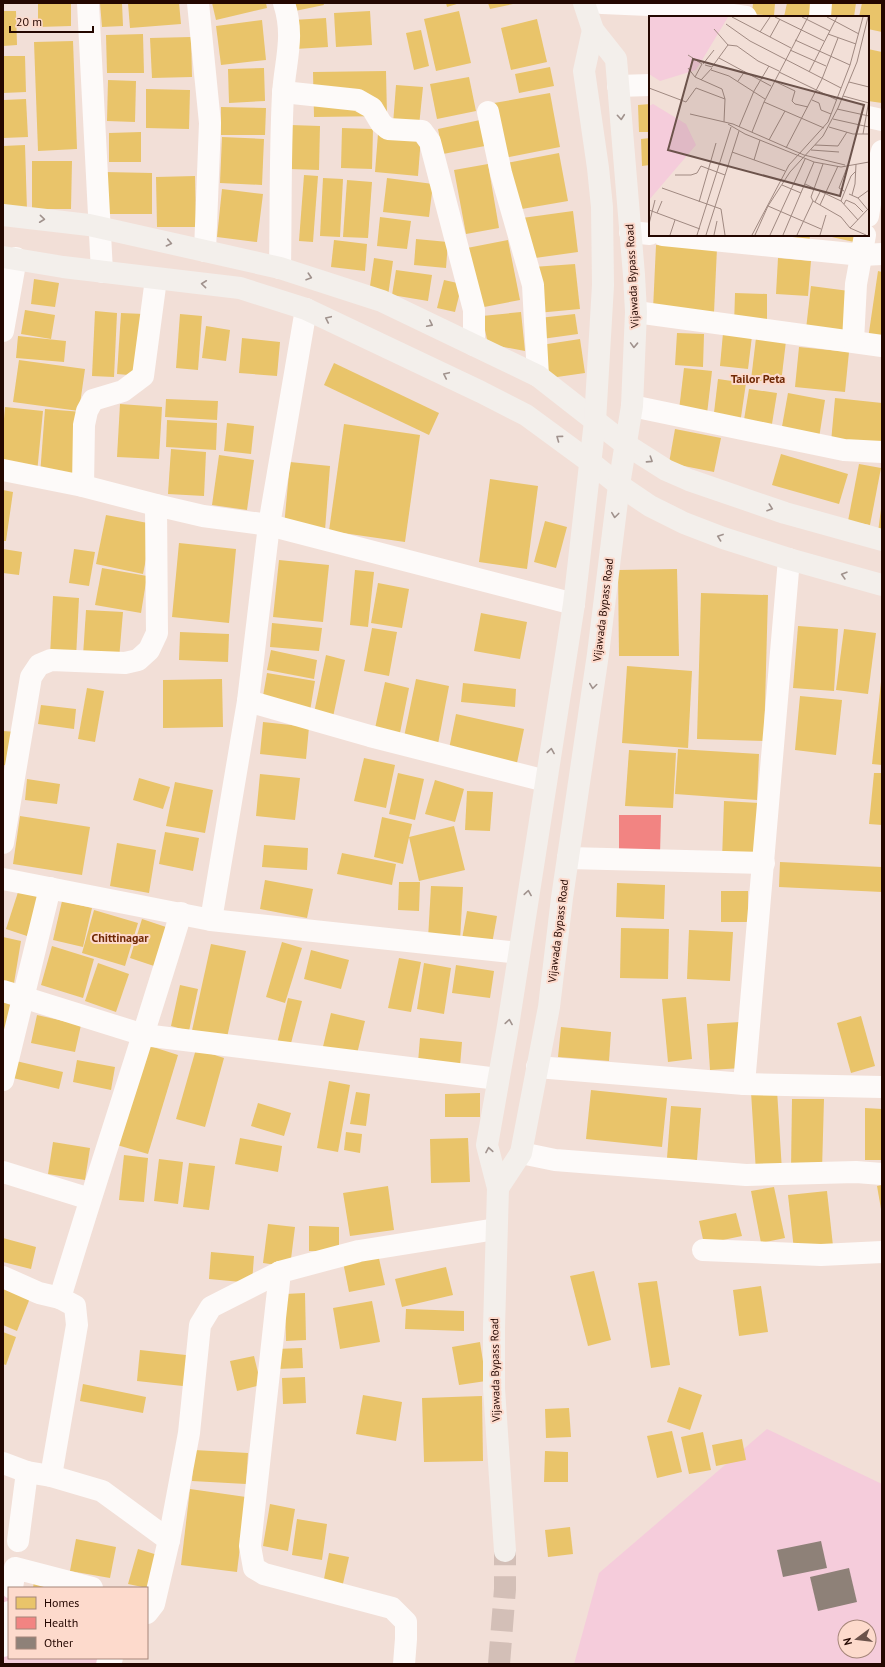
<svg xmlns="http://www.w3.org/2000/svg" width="885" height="1667" viewBox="0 0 885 1667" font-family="'PT Sans',sans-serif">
  <rect width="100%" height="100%" fill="#f2dfd7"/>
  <g fill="#f5ccdb" fill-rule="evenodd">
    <path d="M767,1429L882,1484V1664H574L599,1573ZM845,1627H869V1651H845Z"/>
    <polygon points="3,1587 9,1589 9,1658 117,1658 121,1664 3,1664"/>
  </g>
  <g fill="#e9c46a">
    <polygon points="38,3 71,3 71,26 38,27"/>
    <polygon points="100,3 122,3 123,26 102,27"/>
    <polygon points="128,3 179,3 181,24 130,28"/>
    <polygon points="212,3 266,3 267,8 216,20"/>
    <polygon points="293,3 323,3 324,5 295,11"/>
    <polygon points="446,3 460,3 447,7"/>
    <polygon points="488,3 513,3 513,4 490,9"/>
    <polygon points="753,3 775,3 774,16 752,14"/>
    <polygon points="787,3 818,3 816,17 784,17"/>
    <polygon points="827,3 856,3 854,17 825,17"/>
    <polygon points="862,3 882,3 882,32 868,29 868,17 859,17"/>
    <polygon points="3,11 16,11 17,45 3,46"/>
    <polygon points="370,11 372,45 336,47 334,13"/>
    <polygon points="459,11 471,63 436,71 424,19"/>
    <polygon points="326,18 328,47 295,49 293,20"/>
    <polygon points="537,19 547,62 511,70 501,28"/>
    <polygon points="262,20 266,60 221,65 216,26"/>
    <polygon points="421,30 429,66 414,70 406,33"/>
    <polygon points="143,34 144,73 107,73 106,35"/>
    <polygon points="191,37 192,77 152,78 150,38"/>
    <polygon points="73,41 77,149 38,151 34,42"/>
    <polygon points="868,49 882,52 882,103 868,101"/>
    <polygon points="3,56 25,56 26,92 3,93"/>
    <polygon points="550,67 554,86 519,93 515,74"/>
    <polygon points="264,68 265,101 229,103 228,69"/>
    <polygon points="386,71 387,116 314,117 313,72"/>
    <polygon points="469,77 476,111 437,119 430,84"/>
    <polygon points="108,80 136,81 135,122 107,121"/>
    <polygon points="396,85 423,87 419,126 393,124"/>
    <polygon points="146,89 190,90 189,129 146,128"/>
    <polygon points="550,93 560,147 504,158 494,103"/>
    <polygon points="26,99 28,137 3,138 3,100"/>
    <polygon points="650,104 650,132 639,132 638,105"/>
    <polygon points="221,107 266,108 265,135 221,135"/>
    <polygon points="480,120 485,146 443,154 438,129"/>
    <polygon points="290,125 320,126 319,170 289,169"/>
    <polygon points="342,128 373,129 372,169 341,168"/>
    <polygon points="141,132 141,162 109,162 109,133"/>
    <polygon points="378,134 421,137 418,176 375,172"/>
    <polygon points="222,137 264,139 262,185 220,183"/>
    <polygon points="650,138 650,165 642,166 641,139"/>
    <polygon points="25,145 27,211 3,211 3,146"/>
    <polygon points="559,153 568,201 516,210 507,163"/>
    <polygon points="32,161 72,161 71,209 32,209"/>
    <polygon points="488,164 499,228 466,234 454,170"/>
    <polygon points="105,172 152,173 152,214 105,214"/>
    <polygon points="304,175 318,176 313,242 299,241"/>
    <polygon points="195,176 196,227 157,227 156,177"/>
    <polygon points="323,178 343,179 340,237 320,236"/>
    <polygon points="387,178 433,184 429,217 383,212"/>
    <polygon points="347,180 372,182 368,238 343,237"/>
    <polygon points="222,189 263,194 257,242 217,237"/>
    <polygon points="573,211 578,252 528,259 522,218"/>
    <polygon points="380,217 411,221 407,249 377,246"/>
    <polygon points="774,235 810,235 809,246 774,241"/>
    <polygon points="823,235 855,235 854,242"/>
    <polygon points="416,239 448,242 446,268 414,265"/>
    <polygon points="334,240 367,244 365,271 331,267"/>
    <polygon points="508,240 520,300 479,308 467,248"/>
    <polygon points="656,245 717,248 714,313 653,310"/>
    <polygon points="374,258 393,261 388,296 369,293"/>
    <polygon points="778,258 811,261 808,296 776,294"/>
    <polygon points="575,264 580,309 537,313 533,267"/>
    <polygon points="396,270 432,275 428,301 392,295"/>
    <polygon points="878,271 882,272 882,341 868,339"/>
    <polygon points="34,279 59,283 55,307 31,304"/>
    <polygon points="444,280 462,284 455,312 437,308"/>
    <polygon points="811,286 849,291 844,333 806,329"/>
    <polygon points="735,293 767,294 767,326 734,325"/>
    <polygon points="25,310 55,315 51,339 21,334"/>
    <polygon points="95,311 117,313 114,377 92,376"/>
    <polygon points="521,312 525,351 488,344 482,316"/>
    <polygon points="121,313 144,314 140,376 117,374"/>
    <polygon points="180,314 202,316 198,370 176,368"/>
    <polygon points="575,314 578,334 542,339 539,318"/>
    <polygon points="206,326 230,330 226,361 202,358"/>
    <polygon points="677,333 704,334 703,367 675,365"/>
    <polygon points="723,333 752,336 748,369 720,366"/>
    <polygon points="18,336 66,341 64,362 16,358"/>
    <polygon points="242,338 280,342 277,376 239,373"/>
    <polygon points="756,338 786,341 781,383 751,380"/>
    <polygon points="580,339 585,373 550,378 541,345"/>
    <polygon points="799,347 849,352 845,392 795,387"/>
    <polygon points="19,360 85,369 79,411 13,402"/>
    <polygon points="334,363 439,413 429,435 324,385"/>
    <polygon points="684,368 712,371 707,414 679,410"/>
    <polygon points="718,379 746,383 740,424 713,421"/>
    <polygon points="749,389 777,393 771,430 743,426"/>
    <polygon points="788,393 825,400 819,438 781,432"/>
    <polygon points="835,398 882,403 882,448 831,442"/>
    <polygon points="166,399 218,401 217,420 165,417"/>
    <polygon points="120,404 162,407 159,459 117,457"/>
    <polygon points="5,407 43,411 37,473 3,470 3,431"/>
    <polygon points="45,409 82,412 76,482 40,475"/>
    <polygon points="167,420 217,423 216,450 166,447"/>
    <polygon points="227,423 254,426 251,454 224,451"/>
    <polygon points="344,424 420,435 405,542 329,531"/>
    <polygon points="675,429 721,438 714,472 669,463"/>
    <polygon points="171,449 206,452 204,496 168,494"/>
    <polygon points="781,454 848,474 839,504 772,485"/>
    <polygon points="219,455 254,460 247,510 212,505"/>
    <polygon points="290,462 330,466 325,530 284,526"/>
    <polygon points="859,464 881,468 870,525 848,521"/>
    <polygon points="490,479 538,486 527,569 479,562"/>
    <polygon points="3,490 13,492 6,541 3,541"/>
    <polygon points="881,509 882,509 882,533 878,532"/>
    <polygon points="106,515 153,524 143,574 96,564"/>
    <polygon points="545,521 567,527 556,568 534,562"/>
    <polygon points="179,543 236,549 229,623 172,617"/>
    <polygon points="3,549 22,552 19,575 3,573"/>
    <polygon points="74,549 95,552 89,586 69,583"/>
    <polygon points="279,560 329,565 323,622 273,617"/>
    <polygon points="102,568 147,576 141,613 95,605"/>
    <polygon points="677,569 679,656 619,656 618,570"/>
    <polygon points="355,570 374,572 368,627 350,625"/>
    <polygon points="378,583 409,589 402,628 371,623"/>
    <polygon points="701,593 768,595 764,741 697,739"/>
    <polygon points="53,596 79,598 76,658 50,656"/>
    <polygon points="86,610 123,612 119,659 83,656"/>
    <polygon points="481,613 527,622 520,659 474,651"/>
    <polygon points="272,623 322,628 319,651 270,647"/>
    <polygon points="798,626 838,629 834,691 793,688"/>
    <polygon points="372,628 397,632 389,676 364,671"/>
    <polygon points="844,629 876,633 868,694 836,690"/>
    <polygon points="180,632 229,634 228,662 179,660"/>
    <polygon points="271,650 317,660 314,679 267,670"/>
    <polygon points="326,655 345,660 333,717 314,713"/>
    <polygon points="627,666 692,671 688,748 622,743"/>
    <polygon points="267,673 315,681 310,711 262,702"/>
    <polygon points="222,679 223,727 163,728 163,680"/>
    <polygon points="416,679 449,686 438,744 404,737"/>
    <polygon points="385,682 409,688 399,738 374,733"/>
    <polygon points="881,682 882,682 882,765 872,764"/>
    <polygon points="463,683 516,689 515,707 461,702"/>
    <polygon points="87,688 104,691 95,742 78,739"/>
    <polygon points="800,696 842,700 836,755 795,750"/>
    <polygon points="41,705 76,709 74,729 38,724"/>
    <polygon points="456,714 524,729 517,763 449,749"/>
    <polygon points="263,722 309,727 306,759 260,754"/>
    <polygon points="3,731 17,732 15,766 3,765"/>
    <polygon points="678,749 759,754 757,800 675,794"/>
    <polygon points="629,750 676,753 673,808 625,806"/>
    <polygon points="364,758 395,765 386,808 354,801"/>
    <polygon points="398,773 424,779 415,820 389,814"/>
    <polygon points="874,773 882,773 882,825 869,824"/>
    <polygon points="260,774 300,778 295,820 256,816"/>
    <polygon points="139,778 170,787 163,809 133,800"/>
    <polygon points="27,779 60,784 57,804 25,800"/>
    <polygon points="435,780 464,789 455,822 425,814"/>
    <polygon points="175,782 213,790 205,833 166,826"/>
    <polygon points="467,791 493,792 490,831 465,830"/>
    <polygon points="724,801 759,803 756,862 722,860"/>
    <polygon points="20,816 90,827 82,875 13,864"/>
    <polygon points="382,817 412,824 403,864 374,857"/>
    <polygon points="454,826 465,870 419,881 409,837"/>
    <polygon points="165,832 199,838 193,871 159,864"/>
    <polygon points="117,843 156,850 149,893 110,886"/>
    <polygon points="264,845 308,848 307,870 262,867"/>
    <polygon points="342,853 396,864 392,885 337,874"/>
    <polygon points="780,862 882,867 882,892 779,887"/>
    <polygon points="265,880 313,889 307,918 260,909"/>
    <polygon points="399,882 420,882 419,911 398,910"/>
    <polygon points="617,883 665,885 664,919 616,917"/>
    <polygon points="20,886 41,894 27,936 6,929"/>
    <polygon points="431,886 463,887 460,941 428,939"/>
    <rect x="721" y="891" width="27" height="31"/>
    <polygon points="62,901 92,908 83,947 53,940"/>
    <polygon points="94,910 138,923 125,966 82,953"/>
    <polygon points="467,911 497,916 492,944 462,939"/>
    <polygon points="142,919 172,929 160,968 130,958"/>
    <polygon points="621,928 669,929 668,979 620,978"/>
    <polygon points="689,930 733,932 730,981 687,979"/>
    <polygon points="3,937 21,941 14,983 3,981"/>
    <polygon points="282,942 302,948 285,1003 266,997"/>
    <polygon points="211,944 246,951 226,1042 191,1035"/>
    <polygon points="52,946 94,959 83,998 41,985"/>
    <polygon points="311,950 349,960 341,989 304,979"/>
    <polygon points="399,958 421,962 411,1012 388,1008"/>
    <polygon points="98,963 129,974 116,1012 85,1001"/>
    <polygon points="424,963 451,968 444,1014 417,1009"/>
    <polygon points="456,965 494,971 490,998 452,993"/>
    <polygon points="180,985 198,989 189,1031 171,1026"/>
    <polygon points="686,997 692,1059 668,1062 662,999"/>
    <polygon points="3,998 15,1000 3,1043"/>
    <polygon points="288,998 302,1001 289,1051 276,1048"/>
    <polygon points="331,1013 365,1021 355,1062 321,1055"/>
    <polygon points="37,1015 81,1025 75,1052 31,1043"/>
    <polygon points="861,1016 875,1066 851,1073 837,1023"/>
    <polygon points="740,1022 742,1068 710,1070 707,1024"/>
    <polygon points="561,1027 611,1032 609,1061 558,1057"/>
    <polygon points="420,1038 462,1042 459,1078 417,1075"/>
    <polygon points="147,1045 178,1055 148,1154 117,1145"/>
    <polygon points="196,1049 224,1058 205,1127 176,1119"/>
    <polygon points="77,1060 115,1067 111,1090 73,1082"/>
    <polygon points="16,1061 63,1072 59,1089 13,1078"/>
    <polygon points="329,1081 350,1085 338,1152 317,1148"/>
    <polygon points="591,1090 667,1098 662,1147 586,1139"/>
    <polygon points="777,1090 782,1171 756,1172 751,1092"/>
    <polygon points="356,1092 370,1094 366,1126 350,1124"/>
    <polygon points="480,1093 480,1117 445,1117 445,1094"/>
    <polygon points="792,1099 824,1099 822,1170 791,1169"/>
    <polygon points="258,1103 291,1113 284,1136 251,1126"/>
    <polygon points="671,1106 701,1108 697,1160 667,1158"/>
    <polygon points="865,1108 882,1109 882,1160 865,1160"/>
    <polygon points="346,1132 362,1134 360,1153 344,1150"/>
    <polygon points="240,1138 282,1146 278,1172 235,1164"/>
    <polygon points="468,1138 470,1182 431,1183 430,1139"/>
    <polygon points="53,1142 90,1148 85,1180 48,1174"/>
    <polygon points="124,1155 148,1158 144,1202 119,1200"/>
    <polygon points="159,1159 183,1162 178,1204 154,1201"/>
    <polygon points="189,1163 215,1166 209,1210 183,1207"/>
    <polygon points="882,1185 882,1209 881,1209 877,1186"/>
    <polygon points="388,1186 394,1230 350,1236 343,1193"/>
    <polygon points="774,1187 785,1238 761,1243 751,1191"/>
    <polygon points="827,1191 833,1246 794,1250 788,1195"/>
    <polygon points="736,1213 742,1236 704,1244 699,1221"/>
    <polygon points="268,1224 295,1227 290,1267 263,1263"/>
    <polygon points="309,1226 339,1227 339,1251 309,1251"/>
    <polygon points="3,1238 36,1247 31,1269 3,1262"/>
    <polygon points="211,1252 254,1256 252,1283 209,1279"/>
    <polygon points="378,1254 385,1285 349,1292 343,1262"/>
    <polygon points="446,1267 453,1295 402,1307 395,1279"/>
    <polygon points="594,1271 611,1340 588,1346 570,1276"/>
    <polygon points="657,1281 670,1365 651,1368 638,1283"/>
    <polygon points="3,1282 32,1293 17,1331 3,1325"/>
    <polygon points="761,1286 768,1332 739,1336 733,1290"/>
    <polygon points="305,1293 306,1340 286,1341 285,1294"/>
    <polygon points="372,1301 380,1342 340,1349 333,1308"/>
    <polygon points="406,1309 464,1311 464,1331 405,1329"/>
    <polygon points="3,1332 16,1337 6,1365 3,1364"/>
    <polygon points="480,1342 486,1381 459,1385 452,1347"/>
    <polygon points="302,1348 303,1368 277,1369 276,1349"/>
    <polygon points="140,1350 195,1356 192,1387 137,1381"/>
    <polygon points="254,1356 261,1385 237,1391 230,1361"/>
    <polygon points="305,1377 306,1403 283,1404 282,1378"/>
    <polygon points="83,1384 146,1397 143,1413 80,1401"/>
    <polygon points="679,1387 702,1395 690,1430 667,1422"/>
    <polygon points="363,1395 402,1402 396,1441 356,1434"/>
    <polygon points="482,1396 483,1461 424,1462 422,1398"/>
    <polygon points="569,1408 571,1437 546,1438 545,1409"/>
    <polygon points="672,1431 682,1472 657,1478 647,1436"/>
    <polygon points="703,1432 711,1470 689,1474 681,1437"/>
    <polygon points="742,1439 746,1460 716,1466 712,1445"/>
    <polygon points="194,1450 248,1453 246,1484 192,1481"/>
    <polygon points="545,1451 568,1452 568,1482 544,1482"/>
    <polygon points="190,1489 246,1497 237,1572 181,1565"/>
    <polygon points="270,1504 295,1509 288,1551 263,1546"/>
    <polygon points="297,1519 327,1524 322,1560 292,1555"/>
    <polygon points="570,1527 573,1554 548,1557 545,1530"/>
    <polygon points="76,1539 116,1547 110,1578 70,1571"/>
    <polygon points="138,1549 161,1556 147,1588 128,1584"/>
    <polygon points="329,1553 349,1557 342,1588 323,1584"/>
    <polygon points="34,1581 70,1588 33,1588"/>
  </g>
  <polygon fill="#f28482" points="619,815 661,815 660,855 619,854"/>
  <g fill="#8e8178">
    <polygon points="821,1541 827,1568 783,1577 777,1550"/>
    <polygon points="849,1568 857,1602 818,1611 810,1577"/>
  </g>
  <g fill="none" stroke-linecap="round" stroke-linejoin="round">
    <polyline stroke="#d3bfb7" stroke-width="22" stroke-dasharray="22 11" stroke-linecap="butt" points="499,1664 505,1589 505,1551"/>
    <g stroke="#fdfaf9" stroke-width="22">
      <polyline points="88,3 102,272"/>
      <polyline points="198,3 210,123 205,251"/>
      <polyline points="602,3 672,6 746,17"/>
      <polyline points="820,17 821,3"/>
      <polyline points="618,86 650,85"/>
      <polyline points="283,92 358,100 372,108 381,123 388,129 422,131 430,142 474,310 474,345"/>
      <polyline points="488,112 501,173 533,285 538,376"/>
      <polyline points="868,117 882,120"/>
      <polyline points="868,216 874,180 882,151"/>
      <polyline points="630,232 650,234"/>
      <polyline points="663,235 862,255 882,254"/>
      <path d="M280,268C281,210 280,152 283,94C285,61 295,37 284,3"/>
      <polyline points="636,312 882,346"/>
      <polyline points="3,331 16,258"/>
      <polyline points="853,341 856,284 865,235"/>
      <polyline points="632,406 844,450 882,452"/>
      <polyline points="3,470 83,486 156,505 203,516 269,525 574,604"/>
      <polyline points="83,486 84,425 87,411 93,400 123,391 143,376 156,279"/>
      <polyline points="248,701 370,736 546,781"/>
      <polyline points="3,843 31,677 39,665 51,660 125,663 138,660 149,650 157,633 156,505"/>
      <polyline points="568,858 764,863"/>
      <polyline points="3,879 211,920 519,953"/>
      <polyline points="211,920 248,701 269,525 306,309"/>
      <polyline points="3,991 144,1035 498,1079"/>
      <polyline points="537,1067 744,1084 882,1087"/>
      <polyline points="3,1080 50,888"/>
      <polyline points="744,1084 789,559"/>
      <polyline points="521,1153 555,1160 746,1175 856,1172 882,1174"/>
      <polyline points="3,1172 90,1199"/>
      <polyline points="703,1250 821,1255 882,1252"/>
      <polyline points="3,1277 39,1293 60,1298"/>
      <polyline points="3,1463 27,1472 18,1541"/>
      <polyline points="27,1472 51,1476 102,1491 169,1540"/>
      <path d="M51,1476L77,1325L75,1306L60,1298C99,1169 142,1042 181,913"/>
      <polyline points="12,1588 15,1568 92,1588"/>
      <polyline points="147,1613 154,1604 169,1540 189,1433 200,1325 211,1307 280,1272"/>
      <polyline points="3,1646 9,1612"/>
      <polyline points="107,1664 112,1658"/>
      <polyline points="404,1664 406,1639 406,1622 392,1608 264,1574 254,1568 250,1546 280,1272 359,1251 496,1229"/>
    </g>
    <g stroke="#f3efeb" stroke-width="22">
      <polyline points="3,215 89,225 205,251 280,268 382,301 538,376 625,444 666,470 689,480 785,513 882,540"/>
      <polyline points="3,257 63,267 240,288 306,309 481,392 526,415 590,462 619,485 650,506 684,523 723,538 789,559 882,585"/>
      <polyline points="498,1188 521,1153 549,1007 562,898 598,654 619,485 632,406 636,312 634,275 616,59 593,30 584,3"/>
      <polyline points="505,1551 494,1389 494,1328 498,1188 487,1145 508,1026 574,604 595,421 603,285 602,207 598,168 584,71 593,30"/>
    </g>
  </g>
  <defs><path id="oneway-chevron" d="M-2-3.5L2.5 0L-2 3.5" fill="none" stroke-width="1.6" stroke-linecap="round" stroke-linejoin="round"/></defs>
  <g stroke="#a0928d">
    <use href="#oneway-chevron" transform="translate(621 117) rotate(85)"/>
    <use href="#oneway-chevron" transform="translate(42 219) rotate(6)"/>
    <use href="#oneway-chevron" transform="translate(169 243) rotate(12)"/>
    <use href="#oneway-chevron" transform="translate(309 277) rotate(18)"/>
    <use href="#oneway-chevron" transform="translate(204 284) rotate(-174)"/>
    <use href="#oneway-chevron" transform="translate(328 319) rotate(-155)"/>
    <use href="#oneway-chevron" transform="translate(430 324) rotate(26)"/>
    <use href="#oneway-chevron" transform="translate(634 345) rotate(92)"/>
    <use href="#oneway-chevron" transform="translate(446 375) rotate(-155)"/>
    <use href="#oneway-chevron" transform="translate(559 438) rotate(-144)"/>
    <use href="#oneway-chevron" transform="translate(650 460) rotate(33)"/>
    <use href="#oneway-chevron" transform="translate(770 508) rotate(19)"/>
    <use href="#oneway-chevron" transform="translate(615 515) rotate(97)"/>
    <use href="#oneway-chevron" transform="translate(720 537) rotate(-160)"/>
    <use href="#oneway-chevron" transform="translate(844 575) rotate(-164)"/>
    <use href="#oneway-chevron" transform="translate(593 686) rotate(98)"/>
    <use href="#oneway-chevron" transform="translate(551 751) rotate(-81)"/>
    <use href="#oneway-chevron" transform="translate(528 893) rotate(-81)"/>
    <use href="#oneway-chevron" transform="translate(509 1022) rotate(-81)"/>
    <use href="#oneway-chevron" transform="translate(489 1150) rotate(-100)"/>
  </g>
  <g text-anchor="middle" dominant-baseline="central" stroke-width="4" stroke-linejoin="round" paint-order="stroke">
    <g font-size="11" fill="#240700" stroke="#fddacc">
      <text transform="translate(632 276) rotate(-93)">Vijawada Bypass Road</text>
      <text transform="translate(603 610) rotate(-83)">Vijawada Bypass Road</text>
      <text transform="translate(558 931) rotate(-83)">Vijawada Bypass Road</text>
      <text transform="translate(495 1370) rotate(-91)">Vijawada Bypass Road</text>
    </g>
    <g font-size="12" font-weight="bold" fill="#702905" stroke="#fddacc">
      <text x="758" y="378">Tailor Peta</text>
      <text x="120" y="937">Chittinagar</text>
    </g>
  </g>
  <g transform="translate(649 16)">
    <rect width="220" height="220" fill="#f2dfd7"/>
    <path d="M0,1H79L47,54L11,65L0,58ZM4,88L37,108L47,129L0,184V90Z" fill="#f5ccdb"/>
    <path fill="none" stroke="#a08981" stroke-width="1" d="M83,1L142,32M126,1L175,25M153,1L181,15M178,1L210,18M77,8L101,25L192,72M65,13L79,29L88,30L109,45L130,55M111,16L121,1M179,18L207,28M121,21L131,3M146,24L201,49M141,34L177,50M39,39L53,48L46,61M70,42L122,70M54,48L65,34M56,49L63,51L79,29M39,52L46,61L73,73L76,83M62,54L80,60L116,83M130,56L188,84M160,56L188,1M52,64L63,52M89,65L96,55M125,65L146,75L143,85L146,88L159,91M200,66L220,71M0,72L37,86L47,72L76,83L75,106M194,80L220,87M163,84L170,87L172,94L182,98M115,86L175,112M188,93L220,100M41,98L84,108L155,139L196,149M184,103L220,111M79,108L96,118L165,146L192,151L220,146M90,111L105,75L120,50M180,111L204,118H220M103,116L115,86L159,1M214,118L220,84M120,124L136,95M166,129L189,130L198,116M137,132L173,63L189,22M162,134L190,136M83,136L136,155M105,144L111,124M26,159H42L48,157L52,150L76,159M156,168L192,185L209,204M133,169L152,177M13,172L72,193L76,219M195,175L190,172L199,149M200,178L209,182L219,194M203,179L206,168L207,148M209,182L220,174M164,185L162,181L174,148M192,185L202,160L207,155M50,186L67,127M166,186L172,174M195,188L197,184L206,188L214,196M171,189L189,150M119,190L172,213M0,194L51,213M8,197L13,185M0,208L6,184M201,212L219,193M21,219L26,204M48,219L82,111M57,219L90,115M65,219L68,205M103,219L140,149L179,106L201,49L214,1M106,219L119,190L141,156L174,120L189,92L208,46L219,1M121,219L156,143M134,219L165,146M148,219L164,185L192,201L201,212L217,219M171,219L177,199"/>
    <path fill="#6c534b" fill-opacity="0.15" stroke="#6c534b" stroke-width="2" d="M44,43L215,89L191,180L19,134Z"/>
    <rect width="220" height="220" fill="none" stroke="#240700" stroke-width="2"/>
  </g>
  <rect width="885" height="1667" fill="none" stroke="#240700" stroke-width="8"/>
  <rect x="8" y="1587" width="140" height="72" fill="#fddacc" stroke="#a6867a"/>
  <rect x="16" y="1597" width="20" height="12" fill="#e9c46a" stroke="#a6867a"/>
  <text x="44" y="1607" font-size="12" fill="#240700">Homes</text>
  <rect x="16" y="1617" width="20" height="12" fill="#f28482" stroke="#a6867a"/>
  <text x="44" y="1627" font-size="12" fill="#240700">Health</text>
  <rect x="16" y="1637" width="20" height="12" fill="#8e8178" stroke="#a6867a"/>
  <text x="44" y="1647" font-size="12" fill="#240700">Other</text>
  <g transform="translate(857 1639) rotate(255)"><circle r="19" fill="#fddacc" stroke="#a6867a"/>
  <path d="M0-3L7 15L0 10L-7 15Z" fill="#6c534b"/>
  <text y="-6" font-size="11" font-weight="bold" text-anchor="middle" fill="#240700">N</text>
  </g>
  <path d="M10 26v6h83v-6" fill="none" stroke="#240700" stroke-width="2"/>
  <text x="16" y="26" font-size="12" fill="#240700" stroke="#fddacc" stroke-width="3" paint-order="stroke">20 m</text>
</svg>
